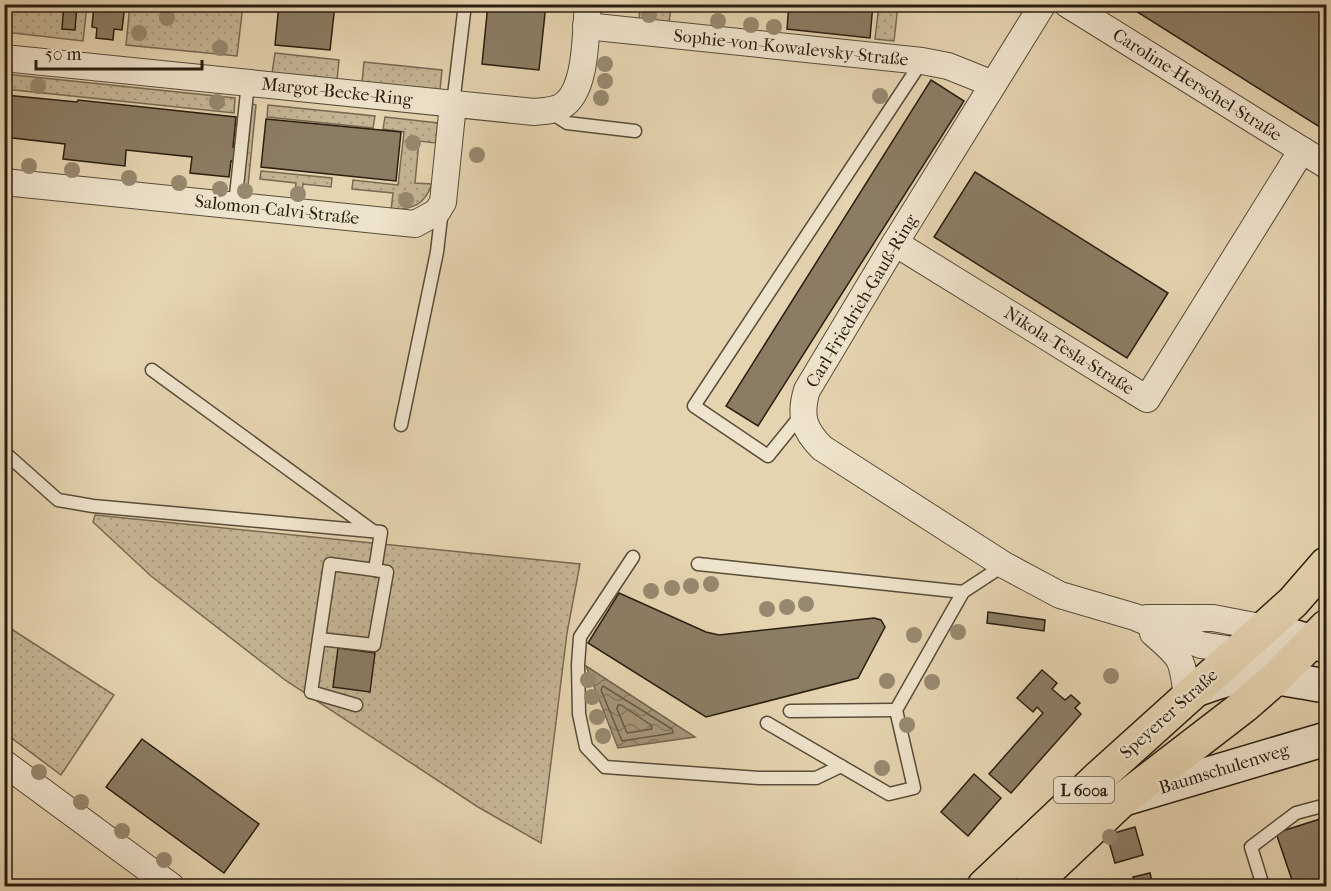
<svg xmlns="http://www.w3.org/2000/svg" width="1331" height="891" viewBox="0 0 1331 891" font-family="'IM FELL French Canon',serif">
  <defs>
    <pattern id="green-dots" width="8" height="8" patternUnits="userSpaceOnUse" patternTransform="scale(1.5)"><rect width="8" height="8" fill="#c5b595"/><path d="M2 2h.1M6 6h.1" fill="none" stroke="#a99b7f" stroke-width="1.8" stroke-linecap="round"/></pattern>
    <pattern id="water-waves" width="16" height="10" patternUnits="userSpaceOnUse" patternTransform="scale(1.5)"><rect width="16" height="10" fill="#a5967a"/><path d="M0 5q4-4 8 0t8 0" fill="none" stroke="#877a63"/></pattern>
  </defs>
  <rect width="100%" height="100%" fill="#e5d4b0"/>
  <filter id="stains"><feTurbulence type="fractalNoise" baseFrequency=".00333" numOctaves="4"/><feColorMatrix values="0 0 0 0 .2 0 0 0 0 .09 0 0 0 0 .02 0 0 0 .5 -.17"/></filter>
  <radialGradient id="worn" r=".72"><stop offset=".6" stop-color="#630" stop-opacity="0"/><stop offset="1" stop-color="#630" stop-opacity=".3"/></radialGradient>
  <g fill="url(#green-dots)" stroke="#786a53" stroke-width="1.5">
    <polygon points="5,5 87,5 83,41 5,32"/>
    <polygon points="130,5 243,5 237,56 126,45"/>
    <polygon points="640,5 671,7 669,23 639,21"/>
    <polygon points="879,5 898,5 894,41 875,39"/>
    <polygon points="275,53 339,60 337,80 272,73"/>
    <polygon points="364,62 442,70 440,90 362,82"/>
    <polygon points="5,74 235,98 234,113 5,89"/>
    <polygon points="252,104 256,105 247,196 242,195"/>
    <polygon points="268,105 375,116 373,128 267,117"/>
    <path d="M385,117L438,123L436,143L419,141L415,183L432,184C424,206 413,208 391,211L393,193L352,189L353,180L398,185L404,132L383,129Z"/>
    <polygon points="261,171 332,178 331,187 303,184 301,202 294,201 296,183 260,179"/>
    <polygon points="95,515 580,564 567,633 541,843 478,807 285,680 151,576 93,522"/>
    <polygon points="5,625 114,695 61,775 5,733"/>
  </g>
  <polygon fill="url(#water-waves)" stroke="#746650" stroke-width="1.5" points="586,666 695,737 618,748"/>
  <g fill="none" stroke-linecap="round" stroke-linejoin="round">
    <g stroke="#685a46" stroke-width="1.5">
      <polygon points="603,686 672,729 673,733 622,741 601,690"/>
      <polygon points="618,705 621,705 651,725 652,729 627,733 617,709"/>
    </g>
  </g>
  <g fill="#8b7d64" stroke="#2a1e11" stroke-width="1.5">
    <polygon points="64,4 77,4 75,30 62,29"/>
    <polygon points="94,4 125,4 122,30 114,29 113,40 96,38 97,28 92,27"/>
    <polygon points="279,4 335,4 330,50 275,45"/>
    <polygon points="488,4 546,4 539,70 482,64"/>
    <polygon points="789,4 873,4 870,38 787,29"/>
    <polygon points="1124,4 1144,4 1139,13"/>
    <polygon points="1144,4 1326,4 1326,131 1139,13"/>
    <polygon points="931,80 964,101 758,426 726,406"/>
    <polygon points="4,93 5,95 77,102 78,100 236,117 233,147 236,148 234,162 231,161 229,177 190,173 192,157 126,150 125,166 63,159 65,144 4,137"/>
    <polygon points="266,119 401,132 396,181 261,167"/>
    <polygon points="975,172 1168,293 1127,358 934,237"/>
    <polygon points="619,593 706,632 719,635 874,618 881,620 885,627 858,678 706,717 588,643"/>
    <polygon points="988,612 1045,620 1044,631 987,623"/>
    <polygon points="338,648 375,653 370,692 333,687"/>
    <polygon points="1042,670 1057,683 1052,689 1065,700 1071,695 1080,703 1075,708 1081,714 1011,793 989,774 1043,713 1037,707 1033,712 1017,698"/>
    <polygon points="142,739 259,824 224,873 106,787"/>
    <polygon points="974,774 1001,798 968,836 941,812"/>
    <polygon points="1320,819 1326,839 1326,886 1294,886 1276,833"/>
    <polygon points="1135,827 1143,855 1115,863 1107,835"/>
    <polygon points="1150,873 1153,886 1136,886 1133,877"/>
  </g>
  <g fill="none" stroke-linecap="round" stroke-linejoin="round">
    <g stroke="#594c39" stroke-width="15">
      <g id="lane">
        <polyline points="453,104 465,4"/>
        <polyline points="550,112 567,123 635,131"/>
        <polyline points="235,205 248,83"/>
        <polyline points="152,370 373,531"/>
        <polyline points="802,414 768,456 694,406 922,61"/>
        <polyline points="401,425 437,252 442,209"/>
        <polyline points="4,452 58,500 93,506 381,532 375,570 330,564 311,692 356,705"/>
        <polyline points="633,557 580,637 578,665 579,714 586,747 605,767 759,778 816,778 841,766"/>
        <polyline points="698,564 963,592"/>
        <polyline points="319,639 374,645 387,572 375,570"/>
        <polyline points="790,711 896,710"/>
        <polyline points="767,723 889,794 914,788 896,710 963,592 1004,565"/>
        <polyline points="1263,886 1251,847 1296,813 1326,805"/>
      </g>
    </g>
    <g stroke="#594c39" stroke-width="28">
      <g id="street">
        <path d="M1043,4L895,243L807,390C799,416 804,430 822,448L1004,565L1060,595L1135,617L1201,645L1239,651L1307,646"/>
        <polyline points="1067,4 1326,165"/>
        <polyline points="586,26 922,61 948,66 993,84"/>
        <path d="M4,58L534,112C543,111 554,111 562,106C588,90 585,32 588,4"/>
        <polyline points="4,182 415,224 437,212 443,202 453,104"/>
        <polyline points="895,243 1147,399 1302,150"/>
        <polyline points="1147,618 1213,618 1265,628"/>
        <path d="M1153,633C1183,659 1182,658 1187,697"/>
        <polyline points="4,763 171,886"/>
      </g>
    </g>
    <g stroke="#2a1e11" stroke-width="36">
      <g id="secondary">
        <polyline points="1265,628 1326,646"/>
        <path d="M1195,690C1210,685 1225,679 1241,677C1269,674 1299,682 1326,686"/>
        <polyline points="1124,799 1326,739"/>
      </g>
    </g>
    <g stroke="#2a1e11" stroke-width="36">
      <g id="primary">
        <polyline points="984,886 1097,779 1293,602 1326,564"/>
        <polyline points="1031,886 1122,800 1244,706 1276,678 1326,627"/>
      </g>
    </g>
    <use href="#lane" stroke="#eee3cc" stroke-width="12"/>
    <use href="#street" stroke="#eee3cc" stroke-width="26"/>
    <use href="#secondary" stroke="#eee3cc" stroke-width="33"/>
    <use href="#primary" stroke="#e5d4b0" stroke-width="33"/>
  </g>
  <g fill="#97896f">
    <circle cx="649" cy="15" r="8"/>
    <circle cx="167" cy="18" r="8"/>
    <circle cx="718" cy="21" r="8"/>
    <circle cx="751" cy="25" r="8"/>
    <circle cx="774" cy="27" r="8"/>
    <circle cx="139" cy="33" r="8"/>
    <circle cx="220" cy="48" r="8"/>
    <circle cx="605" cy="64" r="8"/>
    <circle cx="605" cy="81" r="8"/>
    <circle cx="38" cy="86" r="8"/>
    <circle cx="880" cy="96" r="8"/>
    <circle cx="601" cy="98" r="8"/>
    <circle cx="217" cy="102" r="8"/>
    <circle cx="413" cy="143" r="8"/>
    <circle cx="477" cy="155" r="8"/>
    <circle cx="29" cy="166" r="8"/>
    <circle cx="72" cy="170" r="8"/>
    <circle cx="129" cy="178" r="8"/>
    <circle cx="179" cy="183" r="8"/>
    <circle cx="220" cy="189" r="8"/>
    <circle cx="245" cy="191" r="8"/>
    <circle cx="298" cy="194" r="8"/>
    <circle cx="406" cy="200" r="8"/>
    <circle cx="711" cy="584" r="8"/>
    <circle cx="691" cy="586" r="8"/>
    <circle cx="672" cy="588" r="8"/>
    <circle cx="651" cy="591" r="8"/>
    <circle cx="806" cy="604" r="8"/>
    <circle cx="787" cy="607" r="8"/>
    <circle cx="767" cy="609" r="8"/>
    <circle cx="958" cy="632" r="8"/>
    <circle cx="914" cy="635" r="8"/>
    <circle cx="1111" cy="676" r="8"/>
    <circle cx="588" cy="680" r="8"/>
    <circle cx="887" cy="681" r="8"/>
    <circle cx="932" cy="682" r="8"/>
    <circle cx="592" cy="697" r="8"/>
    <circle cx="597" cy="717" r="8"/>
    <circle cx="907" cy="725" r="8"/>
    <circle cx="603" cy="736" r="8"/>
    <circle cx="882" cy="768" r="8"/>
    <circle cx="39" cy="772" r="8"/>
    <circle cx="81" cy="802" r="8"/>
    <circle cx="122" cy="831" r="8"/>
    <circle cx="1110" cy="837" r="8"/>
    <circle cx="164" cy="860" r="8"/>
  </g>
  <g text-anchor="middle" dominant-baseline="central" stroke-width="4.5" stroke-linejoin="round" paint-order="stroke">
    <rect fill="#eee3cc" stroke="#655949" stroke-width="1.5" x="1054" y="777" width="60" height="26" rx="4.5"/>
    <g font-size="16" font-weight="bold" fill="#2a1e11">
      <text x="1084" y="790">L 600a</text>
    </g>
    <g font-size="18" fill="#2a1e11" stroke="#eee3cc">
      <text transform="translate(791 48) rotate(6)">Sophie-von-Kowalevsky-Straße</text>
      <text transform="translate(1197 85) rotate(32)">Caroline-Herschel-Straße</text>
      <text transform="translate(337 92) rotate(6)">Margot-Becke-Ring</text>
      <text transform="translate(277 210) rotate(6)">Salomon-Calvi-Straße</text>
      <text transform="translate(862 301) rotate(-59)">Carl-Friedrich-Gauß-Ring</text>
      <text transform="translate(1069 351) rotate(32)">Nikola-Tesla-Straße</text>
      <text transform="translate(1169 714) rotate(-42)">Speyerer Straße</text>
      <text transform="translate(1224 769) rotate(-17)">Baumschulenweg</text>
    </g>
  </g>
  <rect width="1331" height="891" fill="none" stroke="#e5d4b0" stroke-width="24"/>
  <rect x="6" y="6" width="1319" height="879" fill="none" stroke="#2a1e11" stroke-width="3"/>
  <rect x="12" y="12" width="1307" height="867" fill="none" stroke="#2a1e11" stroke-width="1.5"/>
  <path d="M36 60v9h166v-9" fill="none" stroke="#2a1e11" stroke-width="3"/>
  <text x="45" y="60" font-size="18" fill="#2a1e11" stroke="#eee3cc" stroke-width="4.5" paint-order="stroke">50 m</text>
  <rect width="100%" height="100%" filter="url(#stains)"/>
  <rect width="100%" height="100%" fill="url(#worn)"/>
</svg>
